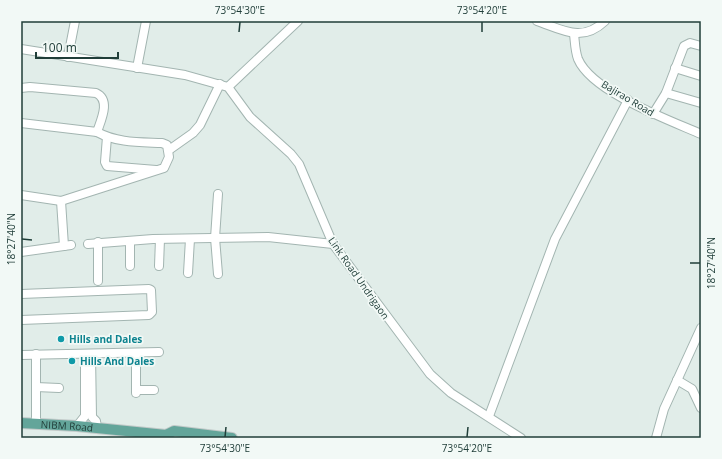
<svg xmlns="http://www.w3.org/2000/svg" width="722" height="459" viewBox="0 0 722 459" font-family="'Open Sans',sans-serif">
  <rect width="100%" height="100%" fill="#e1ede9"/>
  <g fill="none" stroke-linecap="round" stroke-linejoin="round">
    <g stroke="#a3b5b1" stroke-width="10">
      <g id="minor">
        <path d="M537,21C563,30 582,43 605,21"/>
        <path d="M574,34C575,42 575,51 578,59C592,92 669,120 701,134"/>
        <polyline points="21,49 185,75 228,87 250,117 291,154 299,164 333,244 430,374 451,393 521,438"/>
        <polyline points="68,57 75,21"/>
        <polyline points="137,68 146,21"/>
        <polyline points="675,68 701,76"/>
        <polyline points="228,87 298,21"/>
        <path d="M21,88L30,87L96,93C111,100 101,120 97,132L21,123"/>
        <polyline points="666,93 701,103"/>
        <polyline points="653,114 666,93 684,46 690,43 701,46"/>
        <polyline points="107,137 105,162 107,166 156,170"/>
        <polyline points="169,150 193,133 200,125 220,84"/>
        <polyline points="218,194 215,238 218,274"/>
        <path d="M21,195L61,201L164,168L169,157L167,145L162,143C140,142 117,143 97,132"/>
        <polyline points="61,201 64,246"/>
        <polyline points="88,244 153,239 268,237 333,244"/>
        <polyline points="21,252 71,245"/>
        <polyline points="130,266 130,241"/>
        <polyline points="159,266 160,239"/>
        <polyline points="188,273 190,239"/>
        <polyline points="98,281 98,242"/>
        <polyline points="21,294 149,289 151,290 152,312 149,315 21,320"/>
        <polyline points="136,353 136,393"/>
        <polyline points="91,354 92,417 96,421 97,428"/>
        <polyline points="21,355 159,352"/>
        <polyline points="677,380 692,389 701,408"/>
        <polyline points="36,387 59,388"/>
        <polyline points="136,390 154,390"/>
        <polyline points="489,416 555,239 628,100"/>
        <polyline points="36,424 36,354"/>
        <polyline points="77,426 85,416 85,366"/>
        <polyline points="656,438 664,409 701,328"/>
      </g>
    </g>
    <g stroke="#c1c9c8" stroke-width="12">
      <g id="major">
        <path id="s1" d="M21,423L77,426L166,435L174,431L232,438"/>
      </g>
    </g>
    <use href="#minor" stroke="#fff" stroke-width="8"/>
    <use href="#major" stroke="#63a59a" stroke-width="10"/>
  </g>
  <path fill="none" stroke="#203e39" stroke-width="1.5" d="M239,32L240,22M482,32V22M22,239L32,240M690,263H700M225,437L226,427M467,437L468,427"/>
  <g fill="#0f9aa8" stroke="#f2f9f6" stroke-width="1.5">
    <circle cx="61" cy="339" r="4"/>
    <circle cx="72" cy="361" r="4"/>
  </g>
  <g text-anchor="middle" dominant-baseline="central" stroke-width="3.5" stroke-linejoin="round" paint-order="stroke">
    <g font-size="10" fill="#203e39" stroke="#f2f9f6">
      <text transform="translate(628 98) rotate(31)">Bajirao Road</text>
      <text transform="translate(359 278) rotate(55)">Link Road Undrigaon</text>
      <text stroke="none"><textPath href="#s1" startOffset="46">NIBM Road</textPath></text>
    </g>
    <g font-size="10" font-weight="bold" fill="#0d838f" stroke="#f2f9f6" text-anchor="start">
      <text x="69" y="339">Hills and Dales</text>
      <text x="80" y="361">Hills And Dales</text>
    </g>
  </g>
  <rect width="722" height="459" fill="none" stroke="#f2f9f6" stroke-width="44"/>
  <path d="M36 52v6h82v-6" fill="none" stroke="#203e39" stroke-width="2"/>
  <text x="42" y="52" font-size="12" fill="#203e39" stroke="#f2f9f6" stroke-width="3" paint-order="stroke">100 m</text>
  <rect x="22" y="22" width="678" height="415" fill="none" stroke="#203e39" stroke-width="1.5"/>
  <g font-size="10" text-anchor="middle" fill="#203e39">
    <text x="240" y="14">73°54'30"E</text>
    <text x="482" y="14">73°54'20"E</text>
    <text transform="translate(11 239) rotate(-90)" y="4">18°27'40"N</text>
    <text transform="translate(711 263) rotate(-90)" y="4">18°27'40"N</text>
    <text x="225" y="452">73°54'30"E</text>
    <text x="467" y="452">73°54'20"E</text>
  </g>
</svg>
